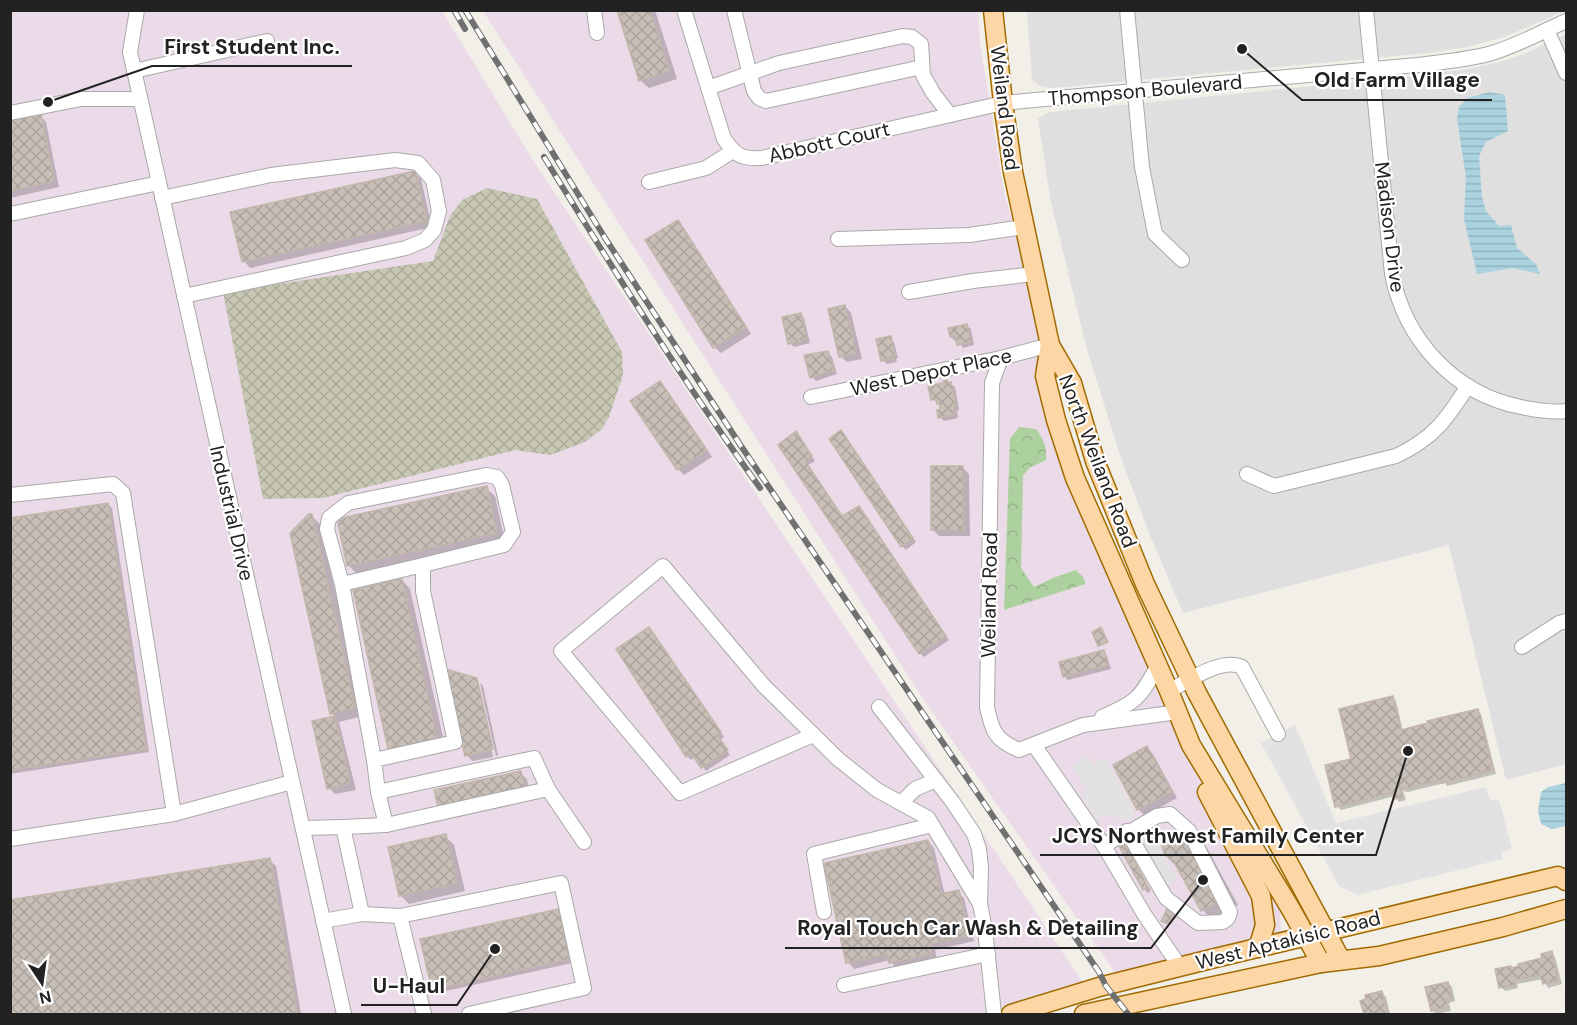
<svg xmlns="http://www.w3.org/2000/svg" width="1577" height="1025" viewBox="0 0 1577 1025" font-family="'DM Sans',sans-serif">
  <defs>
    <pattern id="construction-cross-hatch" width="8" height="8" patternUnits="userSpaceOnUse" patternTransform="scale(1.5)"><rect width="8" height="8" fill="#c7c7b4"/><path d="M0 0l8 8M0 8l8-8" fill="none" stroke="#abab9a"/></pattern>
    <pattern id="forest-crowns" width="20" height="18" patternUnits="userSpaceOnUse" patternTransform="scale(1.5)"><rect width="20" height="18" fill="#add19e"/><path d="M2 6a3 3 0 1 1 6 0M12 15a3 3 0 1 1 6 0" fill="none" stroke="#95b388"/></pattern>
    <pattern id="water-rules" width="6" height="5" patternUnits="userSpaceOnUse" patternTransform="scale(1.5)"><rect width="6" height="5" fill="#aad3df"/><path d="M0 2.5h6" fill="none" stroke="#92b5bf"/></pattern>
    <pattern id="building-cross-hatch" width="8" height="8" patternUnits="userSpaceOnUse" patternTransform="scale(1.5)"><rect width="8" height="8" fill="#c7bfb8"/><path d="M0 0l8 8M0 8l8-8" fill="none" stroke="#aba49e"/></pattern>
  </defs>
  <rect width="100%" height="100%" fill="#f2efe9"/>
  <g fill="#e0dfdf">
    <polygon points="1027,11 1565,11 1507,36 1471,46 1437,52 1054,88 1042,87 1032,80"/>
    <polygon points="1566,34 1566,764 1506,780 1449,545 1183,613 1149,533 1120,455 1088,353 1051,203 1038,119 1047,113 1060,111 1416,76 1467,69 1500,62 1524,54"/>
  </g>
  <g fill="#ebdbe8">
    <polygon points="10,11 442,11 536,165 1089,992 987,1014 11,1014"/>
    <polygon points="483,11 978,11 980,43 1004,192 1095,522 1173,720 1280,906 1281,937 1123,984 923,699"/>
  </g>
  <polygon fill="url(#construction-cross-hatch)" points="487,188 537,199 622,352 623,375 609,417 602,429 585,442 550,455 515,450 323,498 263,499 223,292 433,261 450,216 462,200"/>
  <path fill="url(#forest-crowns)" d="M1019,427L1036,429C1044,440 1047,447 1046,460L1029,468L1023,476L1021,568L1034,587L1053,578L1076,570L1084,578L1085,584L1004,610L1010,439Z"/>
  <g fill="#e2e2e2">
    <polygon points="1295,725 1336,823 1486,787 1490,800 1499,799 1512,849 1501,852 1503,859 1357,895 1339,886 1261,743"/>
    <polygon points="1088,756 1093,765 1105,758 1136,814 1127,820 1105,814 1097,820 1081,796 1088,791 1072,767"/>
    <polygon points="1153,834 1177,880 1155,892 1130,847"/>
  </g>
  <g fill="url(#water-rules)">
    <polygon points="1490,92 1505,95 1508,131 1486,142 1479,156 1482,197 1486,211 1499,226 1511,225 1517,248 1536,264 1540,274 1513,268 1477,274 1464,219 1466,177 1457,119 1459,107 1467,98"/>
    <polygon points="1566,783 1566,826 1552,829 1541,824 1538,811 1541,792 1548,787"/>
  </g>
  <g fill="#0003">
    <polygon points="618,10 655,10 677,79 649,88 640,80"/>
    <polygon points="40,116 46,122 59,187 10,198 10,122"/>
    <polygon points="415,173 421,179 432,227 250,268 244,261"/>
    <polygon points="678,222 684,228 751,334 721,353 714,347"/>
    <polygon points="845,306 851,313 862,359 847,362 840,356"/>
    <polygon points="800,314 804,318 810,343 794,347 790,343"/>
    <polygon points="967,326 971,329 974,345 963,348 958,340 955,341 951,337 950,329"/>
    <polygon points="890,338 894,342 898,358 896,359 897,362 887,364 883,360"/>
    <polygon points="828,353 832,357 837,374 816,381 812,377"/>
    <polygon points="946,381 955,387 959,410 957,411 958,418 944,421 940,417 941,406 933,399"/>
    <polygon points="666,389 712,457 684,475 678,469"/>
    <polygon points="796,433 815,461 808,465 843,517 862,512 949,640 924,657 920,653 780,445"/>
    <polygon points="845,436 916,542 906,550 902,546"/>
    <polygon points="963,468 969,474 970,536 939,536 933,530"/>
    <polygon points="486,488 495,496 505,541 357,574 348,565"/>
    <polygon points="108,504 112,508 149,752 10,774 10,519"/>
    <polygon points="311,515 320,524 363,716 339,722 356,790 335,794 329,788 314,722 336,717 331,713"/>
    <polygon points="402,580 410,589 445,746 398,756 389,748"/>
    <polygon points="649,628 724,737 720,740 730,755 706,771 695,757 691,760 687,756"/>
    <polygon points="1103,652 1107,656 1111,669 1068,680 1064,676"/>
    <polygon points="476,680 479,682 476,682 493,757 473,761 466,755"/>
    <polygon points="480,683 483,686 498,755 496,756"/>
    <polygon points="1392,697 1396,701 1403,731 1477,710 1481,714 1496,774 1447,786 1445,783 1408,792 1403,791 1406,800 1399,802 1395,796 1341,810 1337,806 1353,760"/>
    <polygon points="1147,748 1153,754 1177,798 1145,816 1138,809"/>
    <polygon points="520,773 527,779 530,794 439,806"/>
    <polygon points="1194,830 1202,839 1238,905 1211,919 1203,910 1177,864"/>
    <polygon points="445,836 454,845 465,891 409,904 400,895"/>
    <polygon points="928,841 934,848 945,895 958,892 964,898 974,941 935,950 937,959 896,969 890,960 854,969 848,962"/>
    <polygon points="1125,845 1151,891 1148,893 1144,889"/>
    <polygon points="269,860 276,866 301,1014 10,1014 10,901"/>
    <polygon points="1169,907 1177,911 1170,925 1164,922"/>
    <polygon points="558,911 562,915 572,963 437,993 433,989"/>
    <polygon points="1551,953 1555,957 1562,984 1548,988 1543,979 1517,984 1518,988 1505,991 1501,987 1510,967 1513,969 1543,960"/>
    <polygon points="1448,983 1452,987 1455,1001 1449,1003 1451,1011 1436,1014 1432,1010"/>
    <polygon points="1382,993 1386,997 1390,1014 1365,1014 1362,1002"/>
  </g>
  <g fill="url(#building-cross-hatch)" stroke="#c4b6ab" stroke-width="1.5">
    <polygon points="617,10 650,10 669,71 639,81"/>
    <polygon points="41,114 54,181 10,191 10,120"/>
    <polygon points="415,171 427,221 242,262 230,212"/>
    <polygon points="678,220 746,327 713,348 645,240"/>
    <polygon points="845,305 856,353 839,357 828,309"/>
    <polygon points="801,313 807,339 788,344 782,317"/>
    <polygon points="967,324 971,342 957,345 955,336 950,337 948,328"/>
    <polygon points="891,336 895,355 893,355 894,358 881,361 876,339"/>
    <polygon points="828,351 834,370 810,378 804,355"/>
    <polygon points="947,380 948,383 951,382 956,406 954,407 955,414 938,418 937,410 940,409 939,403 937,404 936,399 931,400 928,386 943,383 943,381"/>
    <polygon points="660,381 707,450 677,470 630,401"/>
    <polygon points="841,430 913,538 901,547 829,439"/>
    <polygon points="796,431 812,456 805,461 842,516 859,506 946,636 919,654 778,445"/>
    <polygon points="931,466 963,466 964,530 931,530"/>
    <polygon points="487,486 497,533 347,566 337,519"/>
    <polygon points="108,503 146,749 10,770 10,518"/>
    <polygon points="309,514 312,514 355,708 330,714 290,533"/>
    <polygon points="402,579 437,738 388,749 353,590"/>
    <polygon points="649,627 721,732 717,735 728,750 701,768 691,753 686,757 616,649"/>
    <polygon points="1101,627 1108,642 1098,646 1092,632"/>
    <polygon points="1104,650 1108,665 1063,677 1059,662"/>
    <polygon points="449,670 477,678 493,749 465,756 446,671"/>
    <polygon points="1393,696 1401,730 1428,723 1427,721 1478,709 1493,770 1442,783 1441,780 1403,789 1402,787 1400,787 1403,797 1394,799 1392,790 1390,790 1390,793 1335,807 1325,765 1351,759 1339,709"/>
    <polygon points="335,716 350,783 327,789 312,721"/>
    <polygon points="1147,746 1172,792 1137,810 1113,765"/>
    <polygon points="521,771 525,788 438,807 434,790"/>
    <polygon points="1194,828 1230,896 1201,911 1175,864 1164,853 1162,845 1165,838 1171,832"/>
    <polygon points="446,834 457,883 399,896 388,847"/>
    <polygon points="928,840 941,894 959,890 969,935 930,944 932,953 889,963 887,954 846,963 824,863"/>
    <polygon points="1125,843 1148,887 1143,890 1119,846"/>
    <polygon points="270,858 297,1014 10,1014 10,900"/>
    <polygon points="1169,905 1176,908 1168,924 1161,921"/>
    <polygon points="559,909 569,959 432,990 420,939"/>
    <polygon points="1552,951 1558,981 1543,984 1540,975 1514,980 1515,985 1499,988 1495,969 1511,966 1511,968 1519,966 1518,964 1542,958 1541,954"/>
    <polygon points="1448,982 1452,997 1446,999 1448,1007 1431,1011 1425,987"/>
    <polygon points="1382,991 1388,1014 1364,1014 1360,1001 1366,999 1365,995"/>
  </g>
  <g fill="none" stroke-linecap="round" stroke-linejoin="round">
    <g stroke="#a9a9a9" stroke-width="16">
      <g id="minor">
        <polyline points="137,10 130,52 344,1014"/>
        <polyline points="594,10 597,33"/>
        <path d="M684,10L724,139C737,156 740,159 762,158L1003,103L1417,65C1442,62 1468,60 1492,53C1518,45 1542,32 1566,21"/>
        <polyline points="734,10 754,91 759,98 766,101 922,67"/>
        <polyline points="1127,10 1142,167 1155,234 1182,260"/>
        <path d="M1366,10L1392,274C1405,340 1454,394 1521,407C1535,410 1552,413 1566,411"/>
        <polyline points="1547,30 1566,73"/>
        <polyline points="134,71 267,41"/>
        <polyline points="708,88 779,63 903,36 912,37 921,44 923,75 933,93 950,115"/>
        <polyline points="10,113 81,99 140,99"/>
        <polyline points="649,182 706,168 733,151"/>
        <polyline points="162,198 271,175 395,160 418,163 433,180 439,211 434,230 425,240 406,248 184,296"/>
        <polyline points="10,214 159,183"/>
        <polyline points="838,239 969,235 1024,227"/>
        <polyline points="909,292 973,281 1034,274"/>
        <path d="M1001,358L992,383L987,707C992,731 995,740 1019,750L1083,725L1178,712"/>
        <polyline points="811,397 1001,358 1050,345"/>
        <path d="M1247,474L1274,486L1396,456C1434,438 1446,420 1468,386"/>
        <polyline points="10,495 113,484 123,493 174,814"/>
        <polyline points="342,584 374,760"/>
        <polyline points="1522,647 1559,623 1566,621"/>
        <path d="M1169,691C1188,681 1222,657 1242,667L1278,734"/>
        <polyline points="879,707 952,801 974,834 979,849 981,867 980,904"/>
        <path d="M1102,717C1138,701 1138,700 1158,666"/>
        <polyline points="813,735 680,793 561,651 663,566 764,686 838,759 877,790 928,818 980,904 985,929 994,1014"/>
        <polyline points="1034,745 1104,846 1127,831 1128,833 1166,898 1198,923 1223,922 1228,918 1230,912 1189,831 1170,814 1157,816 1128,833"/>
        <polyline points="378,792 374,760 455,742 423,591 423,565 504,545 513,532 502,485 497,477 486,475 348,503 329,518 327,529 342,584 423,565"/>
        <polyline points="901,803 915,789 936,780"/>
        <polyline points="386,825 378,792 534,758 548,789"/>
        <polyline points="343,827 386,825 548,789 584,842"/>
        <polyline points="303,828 343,827 362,914"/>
        <polyline points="10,839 174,814 292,782"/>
        <polyline points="1104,846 1144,914 1180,967"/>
        <polyline points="824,912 814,854 932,825"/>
        <polyline points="400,916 561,883 584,988 469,1014"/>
        <polyline points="323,921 362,914 400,916 424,1014"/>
        <polyline points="844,985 988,954"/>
      </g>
    </g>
    <g stroke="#a06b00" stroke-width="21">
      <g id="major">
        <polyline points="993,10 1003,103 1013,172 1050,345 1072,383 1095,461 1145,584 1197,693 1341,960"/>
        <polyline points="1050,345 1045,376 1056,420 1075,478 1169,691 1191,745 1289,906 1321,963"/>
        <polyline points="1207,792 1261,896 1265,925 1258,948"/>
        <polyline points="1011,1014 1099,987 1211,959 1558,876 1566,881"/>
        <polyline points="1084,1014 1321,963 1379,956 1503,927 1566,909"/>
      </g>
    </g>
    <use href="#minor" stroke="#fff" stroke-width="14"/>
    <use href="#major" stroke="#fcd6a4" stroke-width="18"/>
    <g stroke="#707070" stroke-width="6">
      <g id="rail">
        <polyline points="454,10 465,29"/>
        <polyline points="465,10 605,238 741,446 1099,972 1106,986 1128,1014"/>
        <path d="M544,157C613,269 683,381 760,488"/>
      </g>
    </g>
    <use href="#rail" stroke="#fff" stroke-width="4" stroke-dasharray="11" stroke-linecap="butt"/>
  </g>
  <g text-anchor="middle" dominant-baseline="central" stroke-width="4.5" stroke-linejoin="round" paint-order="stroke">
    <g font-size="20" fill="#222" stroke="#fff">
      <text transform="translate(1145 90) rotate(-5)">Thompson Boulevard</text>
      <text transform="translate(1005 108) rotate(83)">Weiland Road</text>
      <text transform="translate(829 142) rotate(-13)">Abbott Court</text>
      <text transform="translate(1390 227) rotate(83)">Madison Drive</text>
      <text transform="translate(931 372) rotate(-12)">West Depot Place</text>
      <text transform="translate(1098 461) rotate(69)">North Weiland Road</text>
      <text transform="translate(232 513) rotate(77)">Industrial Drive</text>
      <text transform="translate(989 595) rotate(-89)">Weiland Road</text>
      <text transform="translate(1288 940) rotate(-14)">West Aptakisic Road</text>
    </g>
  </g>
  <path fill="none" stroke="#222" stroke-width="2" d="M48 102L152 66H352M1242 49L1302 100H1492M1408 751L1376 855H1040M1203 880L1151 948H785M495 949L457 1005H361"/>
  <g fill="#222" stroke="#fff" stroke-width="2">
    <circle cx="48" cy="102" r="6"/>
    <circle cx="1242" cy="49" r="6"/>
    <circle cx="1408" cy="751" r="6"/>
    <circle cx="1203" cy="880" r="6"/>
    <circle cx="495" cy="949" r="6"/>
  </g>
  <g font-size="21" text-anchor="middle" font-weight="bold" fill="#222" stroke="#fff" stroke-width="4.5" stroke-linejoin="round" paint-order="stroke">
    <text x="252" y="54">First Student Inc.</text>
    <text x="1397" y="87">Old Farm Village</text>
    <text x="1208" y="843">JCYS Northwest Family Center</text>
    <text x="968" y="935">Royal Touch Car Wash &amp; Detailing</text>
    <text x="409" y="993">U-Haul</text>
  </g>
  <rect width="1577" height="1025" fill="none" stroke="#222222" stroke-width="24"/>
  <g transform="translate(42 983) rotate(167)" stroke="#ffffff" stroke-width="4.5" paint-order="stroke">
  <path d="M0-4.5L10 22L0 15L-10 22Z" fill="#222222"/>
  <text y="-9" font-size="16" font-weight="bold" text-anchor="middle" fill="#222222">N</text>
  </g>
</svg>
